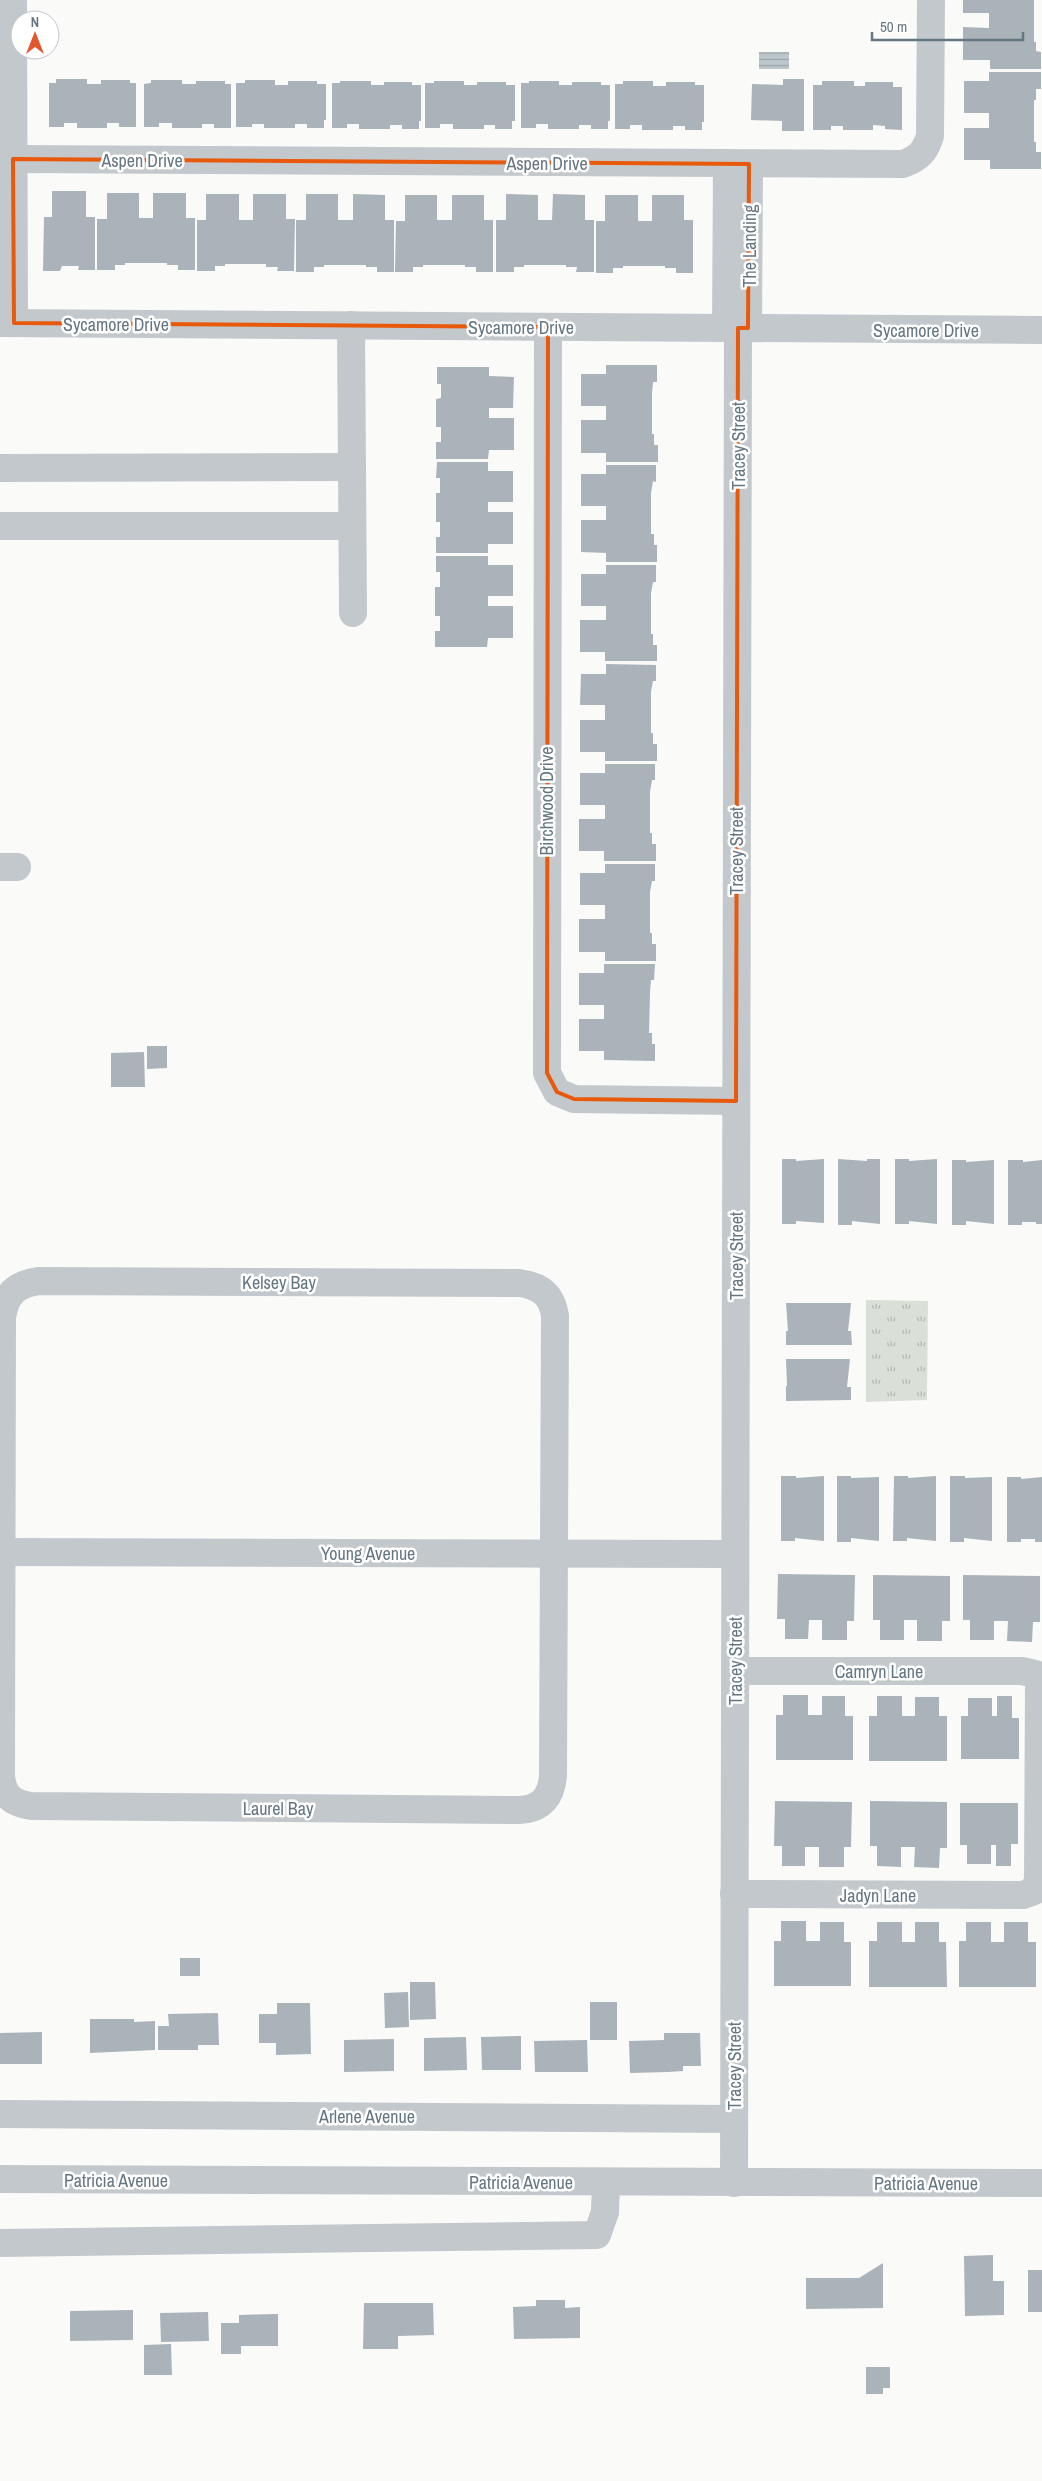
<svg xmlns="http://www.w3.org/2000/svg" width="1042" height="2481" viewBox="0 0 1042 2481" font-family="'Archivo Narrow',sans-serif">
  <defs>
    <pattern id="grass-tufts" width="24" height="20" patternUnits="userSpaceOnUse" patternTransform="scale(1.25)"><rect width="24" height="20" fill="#dadfd7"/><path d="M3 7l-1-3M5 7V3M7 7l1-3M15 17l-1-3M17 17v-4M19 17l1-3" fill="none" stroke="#b4b9b4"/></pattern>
    <pattern id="water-rules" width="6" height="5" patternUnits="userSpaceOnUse" patternTransform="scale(1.25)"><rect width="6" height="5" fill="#bbc7cb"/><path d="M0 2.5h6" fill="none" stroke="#9ca6aa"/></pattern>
  </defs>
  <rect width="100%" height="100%" fill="#fafaf8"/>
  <polygon fill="url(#grass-tufts)" points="866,1300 928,1301 927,1400 866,1402"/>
  <rect fill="url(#water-rules)" x="759" y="52" width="30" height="17"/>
  <g fill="#aab3b9">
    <polygon points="963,0 1034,0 1034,42 1036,42 1036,51 1041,52 1041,69 990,69 990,60 963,60 963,27 989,28 989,13 963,13"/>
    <polygon points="989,72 1041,72 1041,89 1036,89 1036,100 1034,100 1034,142 1036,142 1036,152 1041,152 1041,169 990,169 990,160 964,160 964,128 989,128 989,113 964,113 964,81 989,81"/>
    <polygon points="56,79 87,79 87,84 101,84 101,80 130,80 130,83 136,83 136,127 119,127 119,123 107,123 107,128 77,128 77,123 64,123 64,127 49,127 49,83 56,83"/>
    <polygon points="783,79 804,79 804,131 782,131 782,121 751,120 752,84 783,85"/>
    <polygon points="151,80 182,80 182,84 196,84 196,81 225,81 225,84 231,84 231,128 214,128 214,124 202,124 202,128 172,128 172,123 159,123 159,127 144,127 144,84 151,83"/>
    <polygon points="245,80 275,80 275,85 288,85 288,81 317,81 317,84 326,84 326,120 324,120 324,128 307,128 307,124 295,124 295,128 264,128 264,124 252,124 252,127 236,127 236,83 245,83"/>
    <polygon points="340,81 371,81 371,85 384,85 384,82 412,82 412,85 421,85 421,121 419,121 419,129 402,129 402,125 390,125 390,129 359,129 359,124 347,124 347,128 332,128 332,83 340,83"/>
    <polygon points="434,81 464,81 464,85 477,85 477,82 506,82 506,85 515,85 515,121 512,121 512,129 495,129 495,125 484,125 484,129 453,129 453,124 440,124 440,128 425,128 425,83 434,83"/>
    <polygon points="529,81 559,81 559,85 572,85 572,82 601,82 601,85 610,85 610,121 608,121 608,129 591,129 591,125 579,125 579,129 548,129 548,124 536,124 536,128 521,128 521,83 529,83"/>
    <polygon points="623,81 653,81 653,86 666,86 666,82 695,82 695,85 704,85 704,122 702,122 702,130 685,130 685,126 673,126 673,130 642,130 642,125 630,125 630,129 615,129 615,84 623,84"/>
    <polygon points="822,81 854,81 854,86 865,86 865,82 893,82 893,87 902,87 902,130 885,129 885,126 873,125 873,130 843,130 843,126 831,126 831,130 813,130 813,85 822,85"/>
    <polygon points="52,191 86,191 86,217 95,217 95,270 78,270 79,266 62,266 60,271 43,271 44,217 52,217"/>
    <polygon points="107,193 139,193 139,218 153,218 153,193 186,193 186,218 195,218 195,270 178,270 178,265 167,265 167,263 125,263 125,265 115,265 115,270 97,270 97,219 107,219"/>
    <polygon points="206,194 239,194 239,220 253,220 253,194 286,194 286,219 295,219 294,271 277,271 278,267 266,267 266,264 225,264 225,266 215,266 215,271 197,271 197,220 206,220"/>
    <polygon points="306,194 338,194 338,220 353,220 353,194 385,195 385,220 394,220 394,272 377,272 377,267 366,267 366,265 324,265 324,267 314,267 314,272 296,272 296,220 306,220"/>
    <polygon points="506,194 538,195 538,220 552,220 553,194 585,195 585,220 594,220 594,272 576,272 577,267 566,267 566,265 524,265 524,267 514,267 514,272 496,272 496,220 506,220"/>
    <polygon points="405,195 437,195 437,220 452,220 452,195 484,195 484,220 493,220 493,272 476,272 476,267 465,267 465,265 423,265 423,267 413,267 413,272 395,272 396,221 405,221"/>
    <polygon points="605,195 638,195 638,221 652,221 652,195 684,195 684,220 693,220 693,273 676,273 676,268 665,268 665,266 623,266 623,268 613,268 613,273 596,273 596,221 605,221"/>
    <polygon points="606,365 657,365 657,382 653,382 652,393 652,434 654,434 654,445 658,445 658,462 606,462 606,453 581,453 581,420 606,420 606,406 581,406 581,374 606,374"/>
    <polygon points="437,367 489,367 489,376 514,377 513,408 489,408 489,418 514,418 514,450 489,450 488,459 436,459 436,442 441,442 441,427 436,427 436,399 441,398 441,384 437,384"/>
    <polygon points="437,462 488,462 488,471 513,471 513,502 488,502 488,512 513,512 513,544 488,544 488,553 436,553 436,537 440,537 440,522 436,522 436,493 440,493 440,478 436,478"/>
    <polygon points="606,465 656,465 656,482 653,481 651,493 651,534 654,534 654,545 657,545 657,562 606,562 606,553 581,552 581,520 606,520 606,506 581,506 581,474 606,474"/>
    <polygon points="436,556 488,556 488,565 513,565 513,596 488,596 488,606 513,606 513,638 488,638 487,647 435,647 435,631 440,631 440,616 435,616 435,587 440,587 440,572 436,572"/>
    <polygon points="606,565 656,565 656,582 653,582 651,593 651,634 653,634 653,645 657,645 657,661 605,661 605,652 580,652 580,620 606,620 606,606 581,606 581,574 606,574"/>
    <polygon points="606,664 656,665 656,681 653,681 651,692 651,733 653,733 653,744 657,744 657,761 605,761 605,752 580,752 580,720 605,720 605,705 580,705 581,674 606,674"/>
    <polygon points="605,764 655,764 655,780 652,780 650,792 650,833 652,833 652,844 656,844 656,861 604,861 604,851 579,851 579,819 605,819 605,805 580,805 580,773 605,773"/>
    <polygon points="605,864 655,864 655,881 652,881 650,892 650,933 652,933 652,944 656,944 656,961 605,961 605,952 579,952 579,919 605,919 605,905 580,905 580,873 605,873"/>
    <polygon points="604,964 655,964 654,980 651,980 650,992 649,1033 652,1033 652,1044 655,1044 655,1061 604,1060 604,1051 579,1051 579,1019 604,1019 604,1005 579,1005 579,973 604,973"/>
    <polygon points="147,1046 167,1046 167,1068 147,1069"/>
    <polygon points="144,1052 145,1087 111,1087 111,1053"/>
    <polygon points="782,1159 796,1159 796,1161 824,1159 824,1223 796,1221 796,1224 782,1224"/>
    <polygon points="838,1159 867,1161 867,1159 880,1159 880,1224 852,1221 852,1225 838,1225"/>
    <polygon points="895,1159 909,1159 909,1161 937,1159 937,1224 909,1221 909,1224 895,1224"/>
    <polygon points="952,1160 966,1160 966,1162 994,1160 994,1224 966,1221 966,1225 952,1225"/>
    <polygon points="1008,1160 1023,1160 1023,1162 1042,1160 1042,1224 1036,1224 1036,1222 1022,1222 1022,1225 1008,1225"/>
    <polygon points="786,1303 851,1303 848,1331 851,1331 852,1345 786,1345 786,1331 788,1331"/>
    <polygon points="786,1359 850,1359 847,1387 851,1387 851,1400 786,1401 786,1386 787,1386"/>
    <polygon points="781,1476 796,1476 796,1478 824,1476 824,1541 795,1538 795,1541 781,1541"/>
    <polygon points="837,1476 851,1476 851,1478 879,1477 879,1541 851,1538 851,1542 837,1542"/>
    <polygon points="894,1476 908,1476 908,1478 936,1476 936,1541 907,1538 907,1541 893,1541"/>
    <polygon points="950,1476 965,1476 965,1478 992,1477 992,1541 964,1538 964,1542 950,1542"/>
    <polygon points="1007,1477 1021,1477 1021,1479 1042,1477 1042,1542 1035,1542 1035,1539 1021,1539 1021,1542 1007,1542"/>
    <polygon points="778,1574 855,1575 854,1621 847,1621 847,1640 822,1640 822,1620 809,1620 808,1639 785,1639 785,1619 777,1619"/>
    <polygon points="873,1575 950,1576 950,1621 942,1621 942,1641 917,1641 917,1620 904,1620 904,1640 880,1640 880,1620 873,1620"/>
    <polygon points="963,1575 1040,1576 1040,1622 1033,1622 1032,1642 1007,1641 1008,1621 994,1621 994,1640 970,1640 970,1620 963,1620"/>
    <polygon points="783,1695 808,1695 808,1715 822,1715 822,1696 845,1696 845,1716 853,1716 853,1760 776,1760 776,1715 783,1715"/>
    <polygon points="877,1696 902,1696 902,1716 915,1716 915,1697 939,1697 939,1716 947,1716 947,1761 869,1761 869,1716 877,1716"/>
    <polygon points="997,1696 1012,1696 1012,1718 1019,1718 1019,1759 961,1759 961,1716 968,1716 968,1698 992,1698 992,1716 997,1716"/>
    <polygon points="775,1801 852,1802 851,1847 844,1847 844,1867 819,1867 819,1847 805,1847 805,1866 782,1866 782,1846 774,1846"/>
    <polygon points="870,1801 947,1802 947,1848 940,1848 939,1868 914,1867 915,1847 901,1847 901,1867 877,1866 877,1846 870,1846"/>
    <polygon points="960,1803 1018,1803 1018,1844 1011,1844 1011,1866 996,1866 996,1845 991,1845 991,1864 967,1864 967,1845 960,1845"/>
    <polygon points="781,1921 806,1921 806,1941 820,1941 820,1922 844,1922 844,1942 851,1942 851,1986 774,1986 774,1941 781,1941"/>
    <polygon points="877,1922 902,1922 902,1942 915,1942 915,1922 939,1922 939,1942 946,1942 947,1987 869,1987 869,1941 877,1941"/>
    <polygon points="966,1922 991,1922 991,1942 1004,1942 1004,1922 1028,1922 1028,1942 1036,1942 1036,1987 959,1987 959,1941 966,1941"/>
    <rect x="180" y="1958" width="20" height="18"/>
    <polygon points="410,1982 435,1982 436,2019 410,2020"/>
    <polygon points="408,1992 409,2027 385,2028 384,1993"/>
    <rect x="590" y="2002" width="27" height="38"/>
    <polygon points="277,2003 310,2003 311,2054 276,2055 276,2043 259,2043 259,2014 277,2014"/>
    <polygon points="218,2013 219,2045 198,2045 198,2050 158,2050 158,2026 169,2026 168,2014"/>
    <polygon points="90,2019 134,2019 134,2022 155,2021 155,2050 90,2053"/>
    <polygon points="42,2032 42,2064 0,2064 0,2033"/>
    <polygon points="664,2033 700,2033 701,2066 683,2066 683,2071 668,2072 630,2073 629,2041 664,2040"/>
    <polygon points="521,2036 521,2070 482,2070 481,2037"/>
    <polygon points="466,2037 467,2070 424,2071 424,2038"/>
    <polygon points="394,2039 394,2071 344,2072 344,2040"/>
    <polygon points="587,2040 588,2072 535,2072 534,2041"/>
    <polygon points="993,2255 993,2281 1004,2281 1004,2315 965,2316 964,2256"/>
    <polygon points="883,2263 883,2308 806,2309 806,2278 859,2278"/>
    <rect x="1028" y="2270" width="14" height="42"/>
    <polygon points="536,2300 565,2300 565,2308 580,2307 580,2338 514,2339 513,2307 536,2306"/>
    <polygon points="364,2303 433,2303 434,2335 398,2336 398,2349 363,2349"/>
    <polygon points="133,2310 133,2340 70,2341 70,2311"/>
    <polygon points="208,2312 209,2341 161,2342 160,2313"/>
    <polygon points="278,2314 278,2346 241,2346 241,2354 221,2354 221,2323 239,2323 239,2315"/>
    <polygon points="171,2344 172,2375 144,2375 144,2345"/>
    <polygon points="866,2367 890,2367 890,2388 883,2388 883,2394 866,2394"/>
  </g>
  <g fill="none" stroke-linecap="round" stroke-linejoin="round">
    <g stroke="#c3c8cc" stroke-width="28">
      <polyline points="13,0 14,323"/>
      <path d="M13,159L903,164C919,158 925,152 930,136L931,0"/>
      <polyline points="0,323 1042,330"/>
      <polyline points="351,325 353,613"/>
      <polyline points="548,327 547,1073 557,1092 574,1099 736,1101"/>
      <polyline points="726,328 727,164"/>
      <polyline points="748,328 749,164"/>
      <polyline points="0,468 352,467"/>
      <polyline points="0,526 352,526"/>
      <polyline points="0,867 17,867"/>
      <path d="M39,1281L519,1283C540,1286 552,1294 555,1316L553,1774C552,1796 542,1809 519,1810L31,1806C12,1803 3,1796 1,1776L2,1318C5,1294 16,1284 39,1281Z"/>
      <polyline points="0,1552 735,1554"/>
      <polyline points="734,1894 1023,1895 1034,1891 1038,1880 1039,1684 1035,1674 1022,1671 735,1671"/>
      <polyline points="0,2114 733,2119"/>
      <polyline points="0,2179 1042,2183"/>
      <polyline points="734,2183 738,328"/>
      <polyline points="0,2243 597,2235 605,2212 606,2182"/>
    </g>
  </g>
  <path fill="none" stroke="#e8590c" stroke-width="4" stroke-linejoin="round" d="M13,159L749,164L748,328H738L736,1101L574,1099L557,1092L547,1073L548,327L14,323Z"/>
  <g text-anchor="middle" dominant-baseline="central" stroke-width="5" stroke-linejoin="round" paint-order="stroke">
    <g font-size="18" fill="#657683" stroke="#fff">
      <text x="142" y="160">Aspen Drive</text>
      <text x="547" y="163">Aspen Drive</text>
      <text transform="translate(749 246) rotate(-90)">The Landing</text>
      <text x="116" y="324">Sycamore Drive</text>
      <text x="521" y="327">Sycamore Drive</text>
      <text x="926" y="330">Sycamore Drive</text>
      <text transform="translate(738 446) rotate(-90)">Tracey Street</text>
      <text transform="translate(546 801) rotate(-90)">Birchwood Drive</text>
      <text transform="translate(736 851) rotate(-90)">Tracey Street</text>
      <text transform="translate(736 1256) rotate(-90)">Tracey Street</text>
      <text x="279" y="1282">Kelsey Bay</text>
      <text x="368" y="1553">Young Avenue</text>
      <text transform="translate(735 1661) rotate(-90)">Tracey Street</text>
      <text x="879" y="1671">Camryn Lane</text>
      <text x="278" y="1808">Laurel Bay</text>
      <text x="878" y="1895">Jadyn Lane</text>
      <text transform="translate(734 2066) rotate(-90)">Tracey Street</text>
      <text x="367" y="2116">Arlene Avenue</text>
      <text x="116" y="2180">Patricia Avenue</text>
      <text x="521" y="2182">Patricia Avenue</text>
      <text x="926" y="2183">Patricia Avenue</text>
    </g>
  </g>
  <g transform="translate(35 35)"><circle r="24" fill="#ffffff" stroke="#c1c8cd"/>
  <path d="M0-4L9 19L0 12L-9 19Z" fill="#e4572e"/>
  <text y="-8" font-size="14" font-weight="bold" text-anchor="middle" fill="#657683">N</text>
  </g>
  <path d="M872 32v8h151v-8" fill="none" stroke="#657683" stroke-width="2.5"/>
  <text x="880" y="32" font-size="15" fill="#657683" stroke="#ffffff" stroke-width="4" paint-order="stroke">50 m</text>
</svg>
